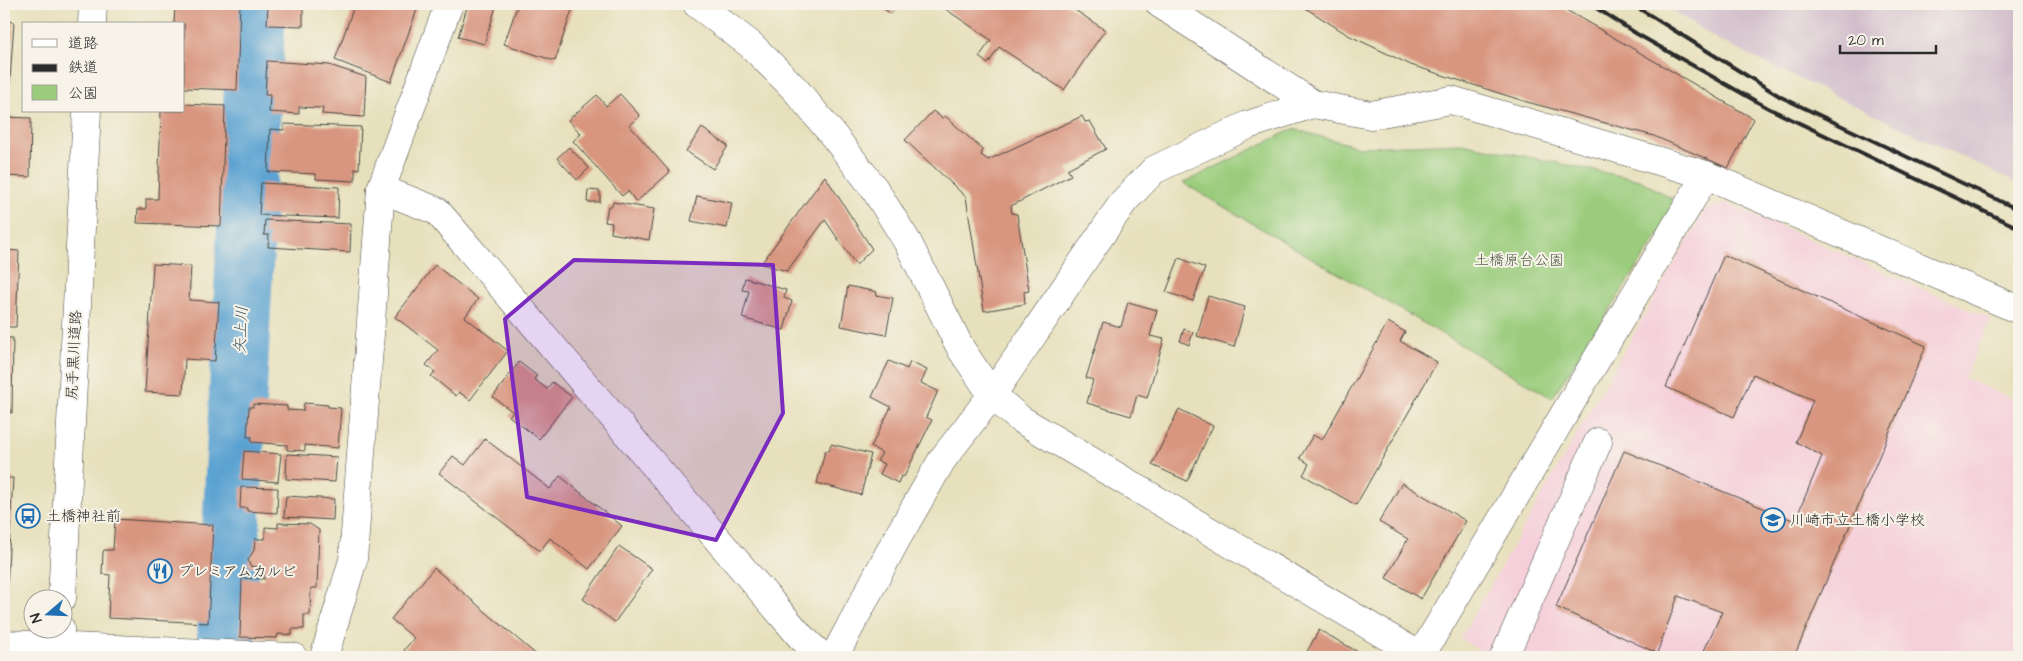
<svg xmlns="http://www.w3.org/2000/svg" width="2023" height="661" viewBox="0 0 2023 661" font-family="'Architects Daughter','Klee One',sans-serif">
  <rect width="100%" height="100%" fill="#f7f3e8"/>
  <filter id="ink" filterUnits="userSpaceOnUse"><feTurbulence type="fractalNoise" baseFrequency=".02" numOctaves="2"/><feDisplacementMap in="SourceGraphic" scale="10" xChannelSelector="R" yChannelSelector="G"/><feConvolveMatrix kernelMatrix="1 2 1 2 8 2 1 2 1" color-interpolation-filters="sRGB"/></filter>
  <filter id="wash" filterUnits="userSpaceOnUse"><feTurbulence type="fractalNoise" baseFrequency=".0096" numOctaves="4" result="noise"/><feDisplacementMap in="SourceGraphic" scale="20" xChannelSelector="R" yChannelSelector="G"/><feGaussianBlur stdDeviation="1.12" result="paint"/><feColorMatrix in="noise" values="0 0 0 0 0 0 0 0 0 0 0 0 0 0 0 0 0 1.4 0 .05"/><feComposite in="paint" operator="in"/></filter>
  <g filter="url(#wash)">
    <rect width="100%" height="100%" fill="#e7e0bc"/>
    <polygon fill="#f5cfda" points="1727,203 1991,319 1964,378 2019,402 2019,657 1491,657 1460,639 1705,209"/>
    <polygon fill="#d1bdcb" points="1663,4 2019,4 2019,184 1718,40"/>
    <polygon fill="#9acc7c" stroke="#627c54" points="1293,129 1359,147 1461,143 1640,180 1679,203 1552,398 1183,183"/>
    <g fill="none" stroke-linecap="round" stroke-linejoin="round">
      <polyline stroke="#5aa2d1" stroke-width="58" points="225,657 257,4"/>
    </g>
    <g id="blocks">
      <g fill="#d8957f">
        <polygon points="175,4 240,4 237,90 184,88 184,24 174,24"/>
        <polygon points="268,4 303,4 303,26 267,25"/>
        <polygon points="348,4 419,4 391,82 335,60 354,6"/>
        <polygon points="468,4 497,4 484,44 458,37"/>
        <polygon points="518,4 574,4 555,61 504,44"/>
        <polygon points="877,4 898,4 891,14"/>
        <polygon points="938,4 1066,4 1105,30 1064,90 999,47 988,64 979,57 991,40"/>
        <polygon points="1299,4 1556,4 1754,119 1728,168 1654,136 1527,102 1411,65 1348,35"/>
        <polygon points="4,21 14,22 9,94 4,94"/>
        <polygon points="267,61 329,65 366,77 364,117 322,114 323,108 299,107 299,114 269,112 270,95 265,95"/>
        <polygon points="620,94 640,116 629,125 670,172 636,202 628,191 622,196 573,141 581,134 568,120 597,95 606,106"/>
        <polygon points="184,104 225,106 221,226 137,223 138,209 146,209 146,199 158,199 161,111 184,111"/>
        <polygon points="933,111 942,118 945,116 983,150 981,155 988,160 1082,116 1085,122 1090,121 1106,149 1067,169 1071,175 1011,206 1012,213 1017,214 1029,291 1024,292 1025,304 984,311 966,197 905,140"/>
        <polygon points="4,117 31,118 30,177 4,176"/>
        <polygon points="284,124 361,127 359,169 355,168 355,181 316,179 316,174 268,172 270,129 284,130"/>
        <polygon points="702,128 728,146 713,169 686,151"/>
        <polygon points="569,147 589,168 577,180 557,158"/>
        <polygon points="825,176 872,249 856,265 825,220 787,271 761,264"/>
        <polygon points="261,183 339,187 338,218 259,215"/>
        <polygon points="588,190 600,191 600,202 587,202"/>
        <polygon points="697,196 732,203 727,228 691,221"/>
        <polygon points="613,202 654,209 649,240 611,233 612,223 605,222 608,206 612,206"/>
        <polygon points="265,220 351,224 350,252 268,247 269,235 264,235"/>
        <polygon points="4,250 19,251 16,327 4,327"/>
        <polygon points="1724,255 1926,346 1794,657 1701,657 1722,612 1678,596 1657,653 1556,607 1624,451 1795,521 1822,456 1796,442 1813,400 1753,374 1734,417 1666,387"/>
        <polygon points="1179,258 1205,268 1193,301 1166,292"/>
        <polygon points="153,264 191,266 189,300 219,302 215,361 185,359 183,394 145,392"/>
        <polygon points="435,265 478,299 465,317 508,351 470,400 459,392 456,396 431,376 435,372 426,365 438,350 395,317"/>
        <polygon points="745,278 786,290 784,298 792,301 784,330 742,318 749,291 742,290"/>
        <polygon points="848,286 877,292 876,295 893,298 886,335 841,326"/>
        <polygon points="1208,296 1245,307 1234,347 1197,336"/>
        <polygon points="1128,302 1157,310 1150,336 1164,339 1147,398 1137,395 1131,416 1087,403 1093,380 1086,378 1103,322 1121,327"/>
        <polygon points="1388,322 1405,332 1400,341 1437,362 1356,505 1303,475 1309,464 1300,458 1313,435 1322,440"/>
        <polygon points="1184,329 1193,332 1189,345 1180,341"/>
        <polygon points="4,338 13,338 12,413 4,412"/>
        <polygon points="889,361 907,369 910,362 927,370 921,383 938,391 926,417 932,420 904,477 901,476 898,483 880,474 885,464 877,461 882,453 871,447 891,407 872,397"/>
        <polygon points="519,362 537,376 534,379 547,389 552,382 572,397 539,439 509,416 513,412 493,397"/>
        <polygon points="304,403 328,405 328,407 341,408 338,448 305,445 305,451 287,450 287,445 251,442 252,437 247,437 249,407 253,407 253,404 287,406 287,410 303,411"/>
        <polygon points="1179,409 1213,426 1187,481 1152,465"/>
        <polygon points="485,439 550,489 560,476 622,526 589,569 550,538 540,551 439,473 453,456 465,465"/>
        <polygon points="831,444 871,454 861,495 817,483 825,451 829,451"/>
        <polygon points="244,451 281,454 278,482 242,479"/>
        <polygon points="287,454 337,457 335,482 286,479"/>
        <polygon points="4,478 13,478 6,604 4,606"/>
        <polygon points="1402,483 1466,521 1421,599 1386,578 1408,539 1379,522"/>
        <polygon points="241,487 278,488 277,513 247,511 247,508 240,508"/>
        <polygon points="286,496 334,499 333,520 284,517"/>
        <polygon points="115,519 213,525 208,623 108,618 110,575 102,574 103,552 104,550 113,550"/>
        <polygon points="278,523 310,524 319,530 317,588 311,588 310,615 304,615 304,629 292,629 292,635 278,634 277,638 240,637 242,578 264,579 264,568 250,566 248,560 254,550 255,539 265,539 265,527 278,528"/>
        <polygon points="619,546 652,569 615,622 583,599"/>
        <polygon points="434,568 539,657 412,657 404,650 414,638 391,619"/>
        <polygon points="1319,630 1367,657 1304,657"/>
      </g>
    </g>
  </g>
  <g filter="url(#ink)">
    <use href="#blocks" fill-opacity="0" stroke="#474641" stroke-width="1"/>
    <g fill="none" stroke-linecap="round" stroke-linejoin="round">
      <g stroke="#474641" stroke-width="29">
        <g id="minor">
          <polyline points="697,4 751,45 795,89 833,135 874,188 908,243 961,349 992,395 1020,419 1422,657"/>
          <polyline points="1160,4 1313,104 1371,115 1451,100 1706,175 2019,310"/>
          <polyline points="381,189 437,211 801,637 823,657"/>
          <polyline points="4,644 293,657"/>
          <polyline points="324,657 353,560 381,189 449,4"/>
          <polyline points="834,657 896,540 942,460 992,395 1124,201 1154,170 1248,125 1313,104"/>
          <polyline points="1420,657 1706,175"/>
          <polyline points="1504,657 1598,442"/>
        </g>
      </g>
      <g stroke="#474641" stroke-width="29">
        <g id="major">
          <polyline points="92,24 93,4"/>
          <polyline points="62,598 87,111"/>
          <polyline points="60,628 61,657"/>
        </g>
      </g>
      <use href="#minor" stroke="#fff" stroke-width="28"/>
      <use href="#major" stroke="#fff" stroke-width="28"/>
      <g stroke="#2b2b2b" stroke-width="4">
        <polyline points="1590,4 1637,34 1768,108 2019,228"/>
        <polyline points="1632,4 1781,97 2019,210"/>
      </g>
    </g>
  </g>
  <path fill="#7b2cbf" fill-opacity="0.2" stroke="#7b2cbf" stroke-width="4" stroke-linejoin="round" d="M574,260L773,265L783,413L716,540L527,497L505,319Z"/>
  <defs>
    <g id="bus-ring" transform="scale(1.25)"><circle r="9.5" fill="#f7f3e8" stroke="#1f6fb2" stroke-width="1.5"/><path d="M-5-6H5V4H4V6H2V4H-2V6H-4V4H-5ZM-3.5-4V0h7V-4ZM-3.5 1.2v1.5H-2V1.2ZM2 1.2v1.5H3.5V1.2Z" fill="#1f6fb2"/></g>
    <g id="school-ring" transform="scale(1.25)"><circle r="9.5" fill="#f7f3e8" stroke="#1f6fb2" stroke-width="1.5"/><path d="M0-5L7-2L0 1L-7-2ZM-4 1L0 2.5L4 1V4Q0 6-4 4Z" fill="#1f6fb2"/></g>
    <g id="restaurant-ring" transform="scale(1.25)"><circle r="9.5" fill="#f7f3e8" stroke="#1f6fb2" stroke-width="1.5"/><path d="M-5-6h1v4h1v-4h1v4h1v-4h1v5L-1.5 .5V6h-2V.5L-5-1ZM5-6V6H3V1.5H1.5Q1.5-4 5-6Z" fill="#1f6fb2"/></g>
  </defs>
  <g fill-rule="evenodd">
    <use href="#bus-ring" x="28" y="516"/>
    <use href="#school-ring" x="1773" y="520"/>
    <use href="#restaurant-ring" x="160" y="571"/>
  </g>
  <g text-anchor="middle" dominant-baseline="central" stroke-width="4" stroke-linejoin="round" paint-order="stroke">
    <g font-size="15" fill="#4c5b43" stroke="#f7f3e8">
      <text x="1519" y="260">土橋原台公園</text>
    </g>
    <g font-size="15" fill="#2b2b2b" stroke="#f7f3e8">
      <text transform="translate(74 355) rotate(-87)">尻手黒川道路</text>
    </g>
    <g font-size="15" fill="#2b2b2b" stroke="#f7f3e8" text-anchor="start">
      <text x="46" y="516">土橋神社前</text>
      <text x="1790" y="520">川崎市立土橋小学校</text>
      <text x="178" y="571">プレミアムカルビ</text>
    </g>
    <g font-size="16" font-style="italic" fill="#3b5565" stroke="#f7f3e8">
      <text transform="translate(241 330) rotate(-87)">矢上川</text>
    </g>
  </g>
  <rect width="2023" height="661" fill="none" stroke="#f7f3e8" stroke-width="20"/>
  <rect x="22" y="22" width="162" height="90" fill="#f7f3e8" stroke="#a5a39c"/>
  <rect x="32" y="39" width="25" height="8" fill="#ffffff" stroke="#a5a39c"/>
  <text x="68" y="48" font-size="15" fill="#2b2b2b">道路</text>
  <rect x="32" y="64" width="25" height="8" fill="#2b2b2b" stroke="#a5a39c"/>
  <text x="68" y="72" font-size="15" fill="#2b2b2b">鉄道</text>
  <rect x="32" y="85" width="25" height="15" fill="#9acc7c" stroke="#a5a39c"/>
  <text x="68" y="98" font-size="15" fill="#2b2b2b">公園</text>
  <g transform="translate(48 614) rotate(251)"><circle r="24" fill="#f7f3e8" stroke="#a5a39c"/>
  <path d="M0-4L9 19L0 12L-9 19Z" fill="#1f6fb2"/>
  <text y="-8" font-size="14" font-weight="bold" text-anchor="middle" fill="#2b2b2b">N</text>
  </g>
  <path d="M1840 45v8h96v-8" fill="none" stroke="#2b2b2b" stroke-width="2.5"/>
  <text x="1848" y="45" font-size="15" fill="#2b2b2b" stroke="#f7f3e8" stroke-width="4" paint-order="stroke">20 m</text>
</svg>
